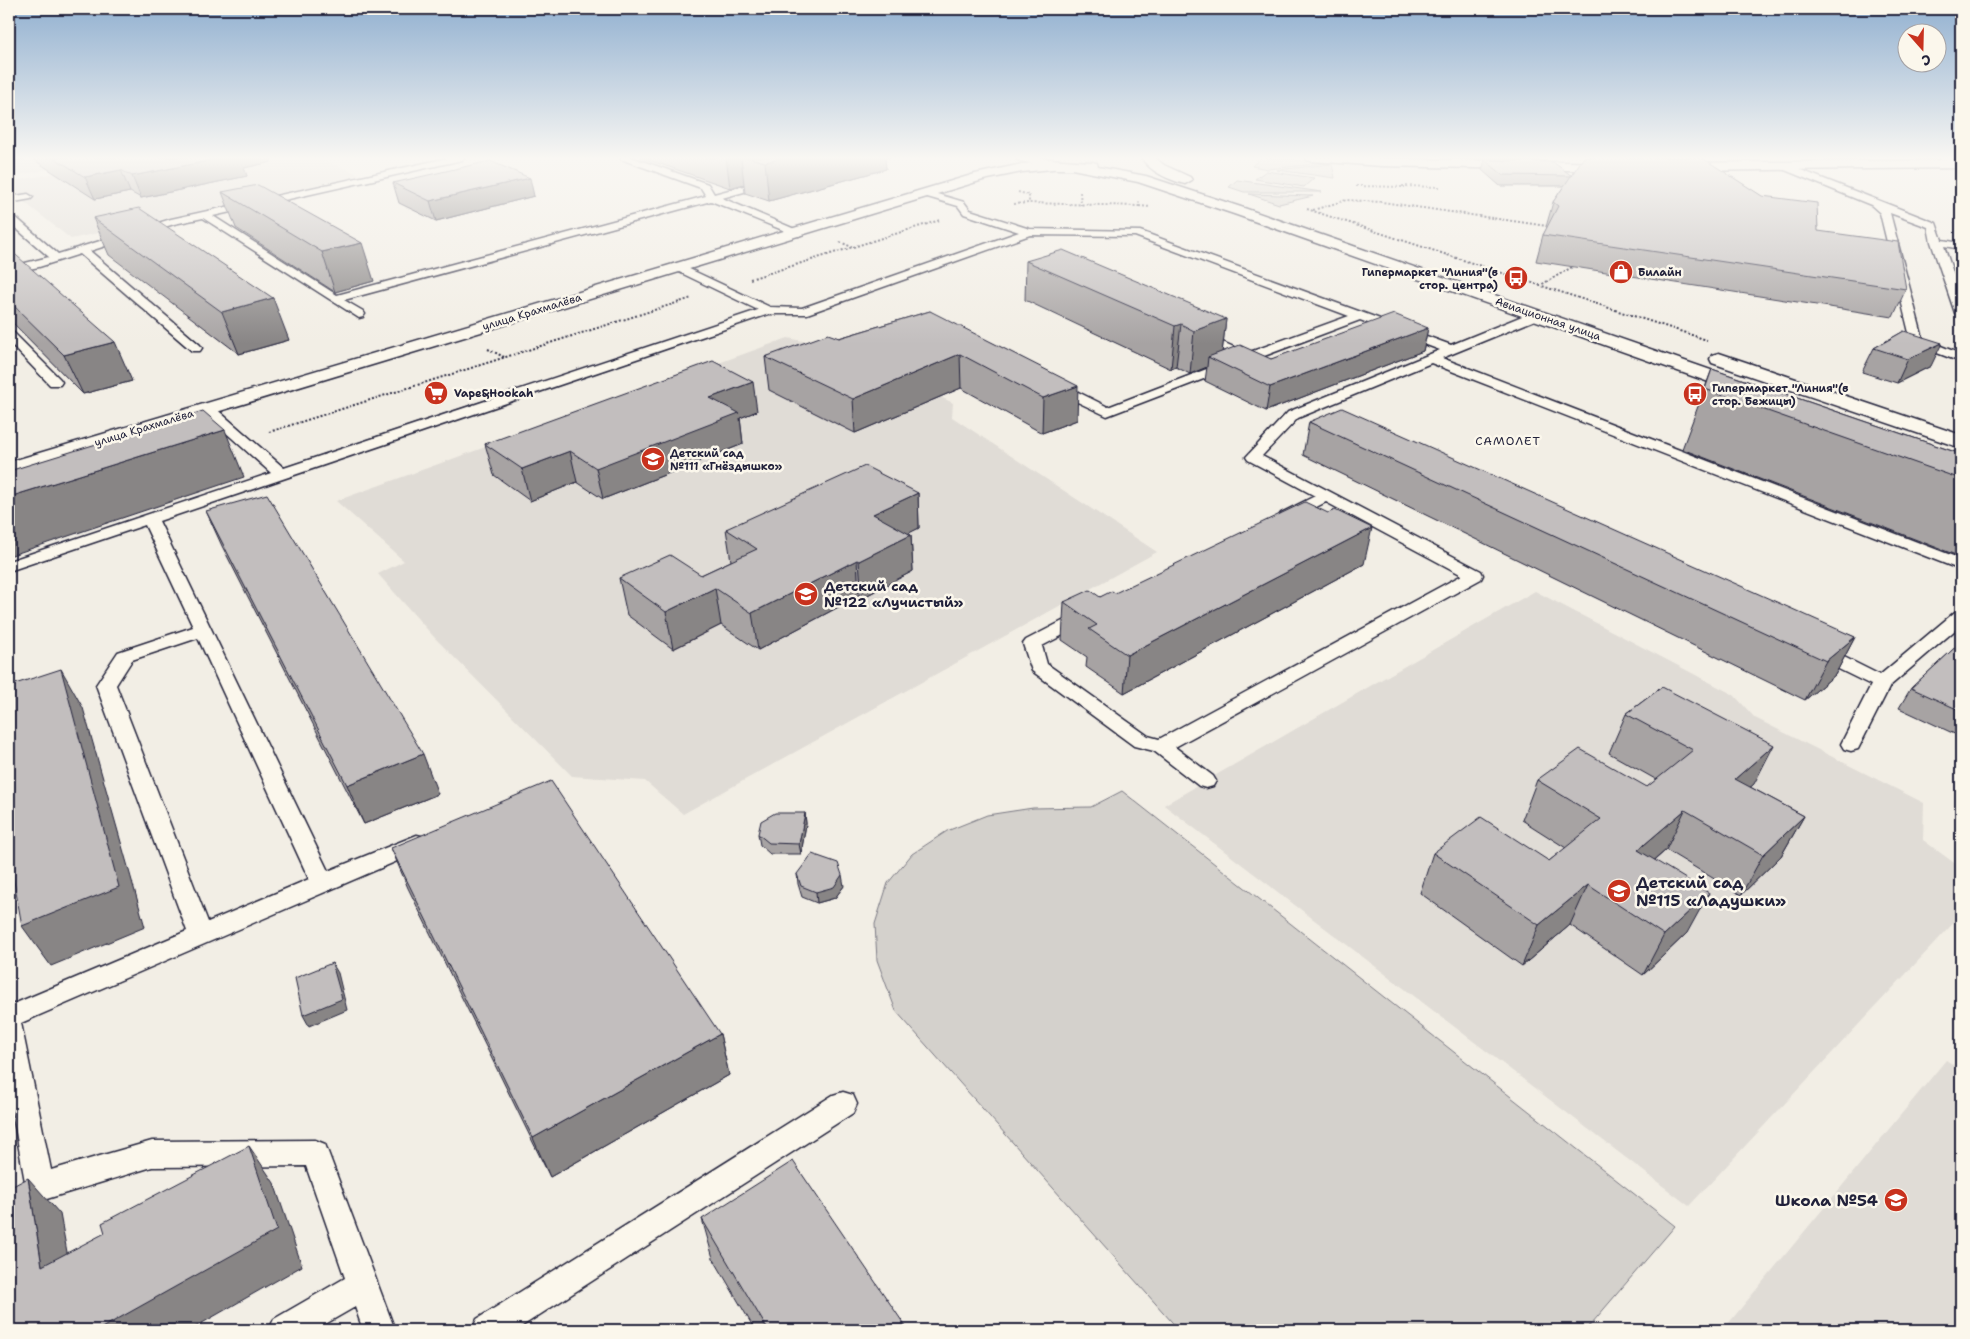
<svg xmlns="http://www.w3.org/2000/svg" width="1970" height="1339" viewBox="0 0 1970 1339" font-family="'Shantell Sans',sans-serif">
  <rect width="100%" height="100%" fill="#f2eee5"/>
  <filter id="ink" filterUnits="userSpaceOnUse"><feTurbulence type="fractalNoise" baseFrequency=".02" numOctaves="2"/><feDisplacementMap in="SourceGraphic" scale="10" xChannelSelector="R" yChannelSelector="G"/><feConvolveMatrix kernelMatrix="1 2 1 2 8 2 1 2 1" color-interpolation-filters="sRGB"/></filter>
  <g filter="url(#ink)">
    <g fill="#e0dcd6">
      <polygon points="9,157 110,157 9,177"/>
      <polygon points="139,157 316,157 361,175 71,239 9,190 9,182"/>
      <polygon points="788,338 842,349 953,403 952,417 1157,552 683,814 645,781 572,776 434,637 378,574 404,561 336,501"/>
      <polygon points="1535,591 1734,695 1755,718 1924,803 1923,840 1961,868 1961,915 1689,1206 1164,805"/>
      <polygon points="1946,1060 1961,1070 1961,1330 1723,1330"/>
    </g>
    <g fill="#d4d1cc" stroke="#7b7a84">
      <polygon points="1262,157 1326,163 1268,169 1252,166"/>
      <polygon points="1332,164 1335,178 1277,170"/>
      <polygon points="1266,171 1314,178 1304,187 1255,179"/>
      <polygon points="1237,180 1322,192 1244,192 1229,187"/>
      <polygon points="1249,194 1250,194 1313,196 1279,204"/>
      <polygon points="1122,791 1675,1226 1586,1330 1179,1330 896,1011 877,960 875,924 888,883 912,854 947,831 987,815 1033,808 1091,807"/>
    </g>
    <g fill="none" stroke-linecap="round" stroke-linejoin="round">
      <g stroke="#22223b" stroke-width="3">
        <g id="service">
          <polygon points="452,157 466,157 462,160 213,216 337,295 706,196 701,188 621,159 620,157 631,157 708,184 714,194 770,179 773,180 773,184 722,198 804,233 799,236 795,235 711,201 344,300 363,311 365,314 363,317 359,318 203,218 174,224 90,251 200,345 202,348 200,351 192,351 80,254 39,267 9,273 9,267 49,257 9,222 9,214 13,215 58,254 171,219"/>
          <polygon points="1939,157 1951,157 1954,159 1950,162 1940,159"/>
          <polygon points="1783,163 1936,223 1942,240 1961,243 1961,249 1944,246 1961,296 1961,317 1955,313 1931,242 1928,227 1890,213 1923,339 1961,354 1961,362 1913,344 1911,341 1880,213 1871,205 1780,168 1779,166"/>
          <path d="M927,191L964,202L970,210L1030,229L1140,231L1451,345L1532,312H1540L1542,315L1540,318L1442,358L1961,559V570L1431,363L1298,418L1262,456L1481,571L1483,575L1481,579L1175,747L1213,776L1216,781L1213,786L1206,788L1199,786L1154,751L1134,746L1032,671L1023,644L1026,640L1080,612L1086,611L1092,612L1095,616L1092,620L1042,646L1047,664L1148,736L1159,739L1462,575L1326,502L1293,519H1281L1279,516L1281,513L1315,496L1248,460L1246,457L1288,412L1440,350L1360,320L1251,361H1243L1197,340L1195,337L1201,333L1205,334L1247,353L1349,316L1135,236L1030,235L807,314H769L159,521L328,871L417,835L425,837L428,843L425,849L21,1023L51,1170L152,1141L315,1140L325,1144L395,1330H363L355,1307L315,1330H269L274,1319L345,1278L306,1166L152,1167L40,1201L30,1197L26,1187L9,1094V1006L187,931L96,685L118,652L193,627L145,525L9,571V561L271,473L203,412L201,409L203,406H213L284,468L758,310L675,270L674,268L675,266H683L770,307L802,308L1019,232L964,214L958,206L924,196L922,194ZM198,638L309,879L208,922L116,685L132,660Z"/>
          <polygon points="28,194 33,197 31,199 9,203 9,197"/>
          <polygon points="9,331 13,332 60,379 62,382 60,385 50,385 9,342"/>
          <polygon points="1230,360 1236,364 1235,367 1107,416 1050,389 1048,386 1055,382 1060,383 1108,407"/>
          <polygon points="1961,611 1961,625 1890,686 1858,749 1851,751 1844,749 1841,744 1871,685 1812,656 1810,652 1812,648 1819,646 1826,648 1880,675 1955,612"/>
          <polygon points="843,1092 853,1095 857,1104 853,1113 516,1330 472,1330 477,1319 833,1095"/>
        </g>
      </g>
      <g stroke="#22223b" stroke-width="3">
        <polygon id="secondary" points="1057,161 1062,162 1064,165 1062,168 1022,172 983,180 9,475 9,462 975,174 1022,164"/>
      </g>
      <g stroke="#22223b" stroke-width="3">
        <g id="primary">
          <path d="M1016,157C1041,157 1066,161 1092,162L1097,163L1098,167L1146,176L1244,208L1751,384L1754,388L1751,392L1744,394L1737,392L1234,214L1138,182L1072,169H1057L1017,160Z"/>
          <path d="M1141,157H1154L1164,165L1190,177L1192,180L1185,184C1169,180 1149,171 1141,157Z"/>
          <polygon points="1306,157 1615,163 1622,167 1615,171 1382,166 1312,161 1307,160"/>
          <polygon points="1961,160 1961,168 1680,171 1673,167 1680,163"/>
          <polygon points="1719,353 1961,435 1961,448 1712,363 1710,359 1712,355"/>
        </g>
      </g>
      <g stroke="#22223b" stroke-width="2" stroke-dasharray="2 2" stroke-linecap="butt">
        <polyline points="1356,186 1405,187"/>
        <polyline points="1402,186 1441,187"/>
        <polyline points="1018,192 1029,195 1029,203 1139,206 1139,200"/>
        <polyline points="1080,192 1081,205"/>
        <polyline points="1014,204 1029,203"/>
        <polyline points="1139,206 1151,207"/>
        <polyline points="1307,209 1707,340"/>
        <polyline points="1313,210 1346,200 1382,202 1547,226"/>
        <polyline points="840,242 852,247"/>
        <polyline points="750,279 940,220"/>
        <polyline points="1539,286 1572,267"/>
        <polyline points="488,349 504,357"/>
        <polyline points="269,432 692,298"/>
      </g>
      <use href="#service" fill="#fbf7ec" fill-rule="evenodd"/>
      <use href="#secondary" fill="#fbf7ec" fill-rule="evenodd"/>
      <use href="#primary" fill="#fbf7ec" fill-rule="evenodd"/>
    </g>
    <g fill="#a7a3a3" stroke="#22223b">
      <polygon points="9,157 270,157 271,162 244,168 247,176 141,198 130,192 95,199 31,158"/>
      <polygon points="640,157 891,157 885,158 886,169 769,201 745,193 744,184 730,188"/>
      <polygon points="1467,157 1534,157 1533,159 1469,158"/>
      <polygon points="1485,160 1571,175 1818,231 1906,289 1893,317 1536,261 1543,235 1547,228 1546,227 1553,202 1564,186 1500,186 1482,170"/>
      <polygon points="393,183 534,196 436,221 399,203"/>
      <polygon points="222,192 374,281 335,292 236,228"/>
      <polygon points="93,218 289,340 239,354 109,255"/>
      <polygon points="9,249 132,381 83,394 9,319"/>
      <polygon points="1026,261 1226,319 1222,352 1271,359 1428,328 1423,351 1266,411 1205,381 1207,367 1190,374 1176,367 1171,369 1025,300"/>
      <polygon points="930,311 1077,420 1042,433 961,388 855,433 769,390 765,357 839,338"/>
      <polygon points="1904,331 1931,366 1897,383 1862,372 1874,348"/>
      <polygon points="1712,369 1961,454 1961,557 1682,449"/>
      <polygon points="757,411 740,418 743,444 603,499 577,482 530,501 494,475 485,444"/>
      <polygon points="1309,422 1855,637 1835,675 1805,700 1303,455"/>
      <polygon points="918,493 919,528 908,533 911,535 913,571 862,598 859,596 758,650 721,625 673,649 627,615 619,578 701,575 731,561 726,529"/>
      <polygon points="206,511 438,794 364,824 222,546"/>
      <polygon points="1364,564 1124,693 1086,667 1087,657 1062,640 1064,602 1100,597 1115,593"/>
      <polygon points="1961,642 1961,737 1899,708 1911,688"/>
      <polygon points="1662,687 1754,784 1750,787 1804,816 1781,856 1741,895 1666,850 1655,860 1687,933 1643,975 1570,925 1522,966 1420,893 1433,853 1549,861 1566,848 1522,820 1537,780 1647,787 1657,780 1609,753 1626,714"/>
      <polygon points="805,813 806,824 801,854 770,854 760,845 758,834"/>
      <polygon points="391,848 720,1034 729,1075 550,1177 408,888"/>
      <polygon points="797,874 844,886 835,898 817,903 802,897 798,884"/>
      <polygon points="702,1219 908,1330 755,1330 713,1258"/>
    </g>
    <g fill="#888585" stroke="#22223b">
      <polygon points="9,157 30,157 31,158 9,162"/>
      <polygon points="228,157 270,157 271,162 244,168 247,176 141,198 132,176"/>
      <polygon points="726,157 741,157 744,184 730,188"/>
      <polygon points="747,157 891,157 885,158 886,169 769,201 765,162"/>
      <polygon points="121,170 130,192 95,199 85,177"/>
      <polygon points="530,178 534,196 436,221 430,201"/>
      <polygon points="362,243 374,281 335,292 322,252"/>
      <polygon points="273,298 289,340 239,354 222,312"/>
      <polygon points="1226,319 1221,362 1208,357 1207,367 1190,374 1194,331"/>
      <polygon points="1181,324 1176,367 1171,369 1175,326"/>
      <polygon points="1428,328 1423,351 1266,411 1270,387"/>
      <polygon points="115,342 132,381 83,394 64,355"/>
      <polygon points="1942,343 1931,366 1897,383 1908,359"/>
      <polygon points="960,354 961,388 855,433 853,399"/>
      <polygon points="753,382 757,411 740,418 743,444 603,499 596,468 710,398"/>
      <polygon points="1078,386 1077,420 1042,433 1043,398"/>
      <polygon points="225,430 244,477 9,556 9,497"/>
      <polygon points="570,451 577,482 530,501 522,469"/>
      <polygon points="918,493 919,528 876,550 873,514"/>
      <polygon points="1372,528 1364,564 1124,693 1127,655"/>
      <polygon points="911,535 913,571 862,598 859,561"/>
      <polygon points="857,560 859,596 758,650 752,613"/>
      <polygon points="715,588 721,625 673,649 666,612"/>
      <polygon points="1855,637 1835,675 1805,700 1826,661"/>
      <polygon points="61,669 83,708 145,927 51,966 22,926"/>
      <polygon points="1774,745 1754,784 1714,818 1735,779"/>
      <polygon points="423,754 438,794 364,824 347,785"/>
      <polygon points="1685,810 1666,850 1620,890 1638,850"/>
      <polygon points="805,813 806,824 801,854 799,844"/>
      <polygon points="1804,816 1781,856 1741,895 1763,855"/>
      <polygon points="842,875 844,886 835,898 817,903 816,892"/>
      <polygon points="1588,885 1570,925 1522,966 1539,925"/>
      <polygon points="1709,893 1687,933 1643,975 1664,935"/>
      <polygon points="332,963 338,973 347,1010 309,1026 303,1015"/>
      <polygon points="720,1034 729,1075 550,1177 533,1138"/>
      <polygon points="249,1146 274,1183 302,1266 190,1330 98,1330"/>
      <polygon points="28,1178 60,1214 76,1301 42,1266"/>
    </g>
    <g fill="#c2bebe" stroke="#22223b">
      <polygon points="53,157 228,157 132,176 121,170 85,177"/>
      <polygon points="747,157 788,157 765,162"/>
      <polygon points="1584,157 1701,157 1762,196 1817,203 1818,231 1898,242 1906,289 1543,235 1558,206 1553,202"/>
      <polygon points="1485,160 1553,162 1572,176 1503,175"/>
      <polygon points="490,161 530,178 430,201 393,183"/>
      <polygon points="258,185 362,243 322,252 222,192"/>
      <polygon points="139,208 273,298 222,312 93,218"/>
      <polygon points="9,249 115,342 64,355 9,301"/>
      <polygon points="1063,250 1226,319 1194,331 1181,324 1175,326 1026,261"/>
      <polygon points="930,311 1078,386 1043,398 960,354 853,399 765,357 828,334 839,338"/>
      <polygon points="1394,314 1428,328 1270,387 1208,357 1240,345 1271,359"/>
      <polygon points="1904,331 1942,343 1908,359 1874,348"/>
      <polygon points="713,361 753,382 710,398 739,413 596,468 570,451 522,469 485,444"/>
      <polygon points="1712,369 1961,454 1961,479 1705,389"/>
      <polygon points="1342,408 1855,637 1826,661 1309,422"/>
      <polygon points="203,411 225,430 9,497 9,471"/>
      <polygon points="865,466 918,493 873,514 911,535 859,561 857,560 752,613 715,588 666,612 619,578 670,555 701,575 757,549 726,529"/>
      <polygon points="267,494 423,754 347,785 206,511"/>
      <polygon points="1305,502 1328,513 1335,510 1372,528 1127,655 1089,629 1097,625 1064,602 1090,590 1100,597 1112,591 1115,593"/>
      <polygon points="1961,642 1961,711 1911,688"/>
      <polygon points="61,669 119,887 22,926 9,853 9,686"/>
      <polygon points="1662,687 1774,745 1735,779 1804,816 1763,855 1685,810 1638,850 1709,893 1664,935 1588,885 1539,925 1433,853 1481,817 1549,861 1601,819 1537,780 1580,749 1647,787 1693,750 1626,714"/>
      <polygon points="551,781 720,1034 533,1138 391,848"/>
      <polygon points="775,813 805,813 799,844 769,843 758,834 761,821"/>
      <polygon points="812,854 838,863 842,875 834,887 816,892 801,886 797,874"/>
      <polygon points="332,963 342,999 303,1015 295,978"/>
      <polygon points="249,1146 277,1230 98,1330 9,1330 9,1188 28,1178 42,1266 105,1233 102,1223"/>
      <polygon points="793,1161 908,1330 768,1330 702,1219"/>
    </g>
  </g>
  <linearGradient id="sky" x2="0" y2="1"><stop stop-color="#91b0d0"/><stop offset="0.46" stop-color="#f9f7f3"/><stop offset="1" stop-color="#f9f7f3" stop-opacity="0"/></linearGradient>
  <rect width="1970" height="344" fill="url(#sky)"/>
  <defs>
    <g id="shop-disc" transform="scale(1.25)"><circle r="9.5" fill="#c8321e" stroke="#fbf7ec"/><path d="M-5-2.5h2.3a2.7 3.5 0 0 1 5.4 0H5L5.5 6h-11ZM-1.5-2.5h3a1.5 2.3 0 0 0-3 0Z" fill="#fff"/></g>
    <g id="bus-disc" transform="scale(1.25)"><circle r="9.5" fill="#c8321e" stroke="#fbf7ec"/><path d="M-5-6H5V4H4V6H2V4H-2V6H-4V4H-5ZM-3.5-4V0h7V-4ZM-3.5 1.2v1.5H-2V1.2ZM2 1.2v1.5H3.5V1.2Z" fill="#fff"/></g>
    <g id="supermarket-disc" transform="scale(1.25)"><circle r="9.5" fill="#c8321e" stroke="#fbf7ec"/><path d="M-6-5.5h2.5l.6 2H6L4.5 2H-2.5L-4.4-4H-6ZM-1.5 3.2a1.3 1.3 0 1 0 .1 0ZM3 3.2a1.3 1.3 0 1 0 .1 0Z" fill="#fff"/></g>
    <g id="school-disc" transform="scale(1.25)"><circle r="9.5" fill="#c8321e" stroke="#fbf7ec"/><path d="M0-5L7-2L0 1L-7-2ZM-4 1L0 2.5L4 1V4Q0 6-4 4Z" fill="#fff"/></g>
  </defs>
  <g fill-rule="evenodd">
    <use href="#shop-disc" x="1621" y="272"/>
    <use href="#bus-disc" x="1516" y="278"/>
    <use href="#supermarket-disc" x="436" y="393"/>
    <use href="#bus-disc" x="1695" y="394"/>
    <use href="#school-disc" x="653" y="459"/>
    <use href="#school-disc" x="806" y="594"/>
    <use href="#school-disc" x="1619" y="891"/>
    <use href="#school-disc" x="1896" y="1200"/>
  </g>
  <g text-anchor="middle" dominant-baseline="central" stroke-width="5" stroke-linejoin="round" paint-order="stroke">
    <g font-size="11" font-weight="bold" fill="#22223b" stroke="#fbf7ec" text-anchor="start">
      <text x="1498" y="272" text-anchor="end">Гипермаркет "Линия"(в<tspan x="1498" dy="13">стор. центра)</tspan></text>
      <text x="1638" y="272">Билайн</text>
      <text x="1712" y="388">Гипермаркет "Линия"(в<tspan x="1712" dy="13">стор. Бежицы)</tspan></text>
      <text x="454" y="393">Vape&amp;Hookah</text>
      <text x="670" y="453">Детский сад<tspan x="670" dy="13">№111 «Гнёздышко»</tspan></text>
    </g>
    <g font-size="11" fill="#22223b" stroke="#fbf7ec">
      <text transform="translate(532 312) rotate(-17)">улица Крахмалёва</text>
      <text transform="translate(1548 319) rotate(19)">Авиационная улица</text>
      <text transform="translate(144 428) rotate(-17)">улица Крахмалёва</text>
    </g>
    <g font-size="12" letter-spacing="1" fill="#22223b" stroke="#fbf7ec">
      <text x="1508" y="441">САМОЛЕТ</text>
    </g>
    <g font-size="14" font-weight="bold" fill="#22223b" stroke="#fbf7ec" text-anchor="start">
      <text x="824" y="586">Детский сад<tspan x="824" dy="16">№122 «Лучистый»</tspan></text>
    </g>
    <g font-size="16" font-weight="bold" fill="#22223b" stroke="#fbf7ec" text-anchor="start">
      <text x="1636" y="882">Детский сад<tspan x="1636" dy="18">№115 «Ладушки»</tspan></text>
      <text x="1878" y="1200" text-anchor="end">Школа №54</text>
    </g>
  </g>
  <rect width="1970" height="1339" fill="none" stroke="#fbf7ec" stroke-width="30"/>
  <rect x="15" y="15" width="1940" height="1309" fill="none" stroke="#22223b" stroke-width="2" filter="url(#ink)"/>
  <g transform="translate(1922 48) rotate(160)"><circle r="24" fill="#fbf7ec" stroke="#a4a2a5"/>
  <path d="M0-4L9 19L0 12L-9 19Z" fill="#c8321e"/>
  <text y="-8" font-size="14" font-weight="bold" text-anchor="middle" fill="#22223b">С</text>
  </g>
</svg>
